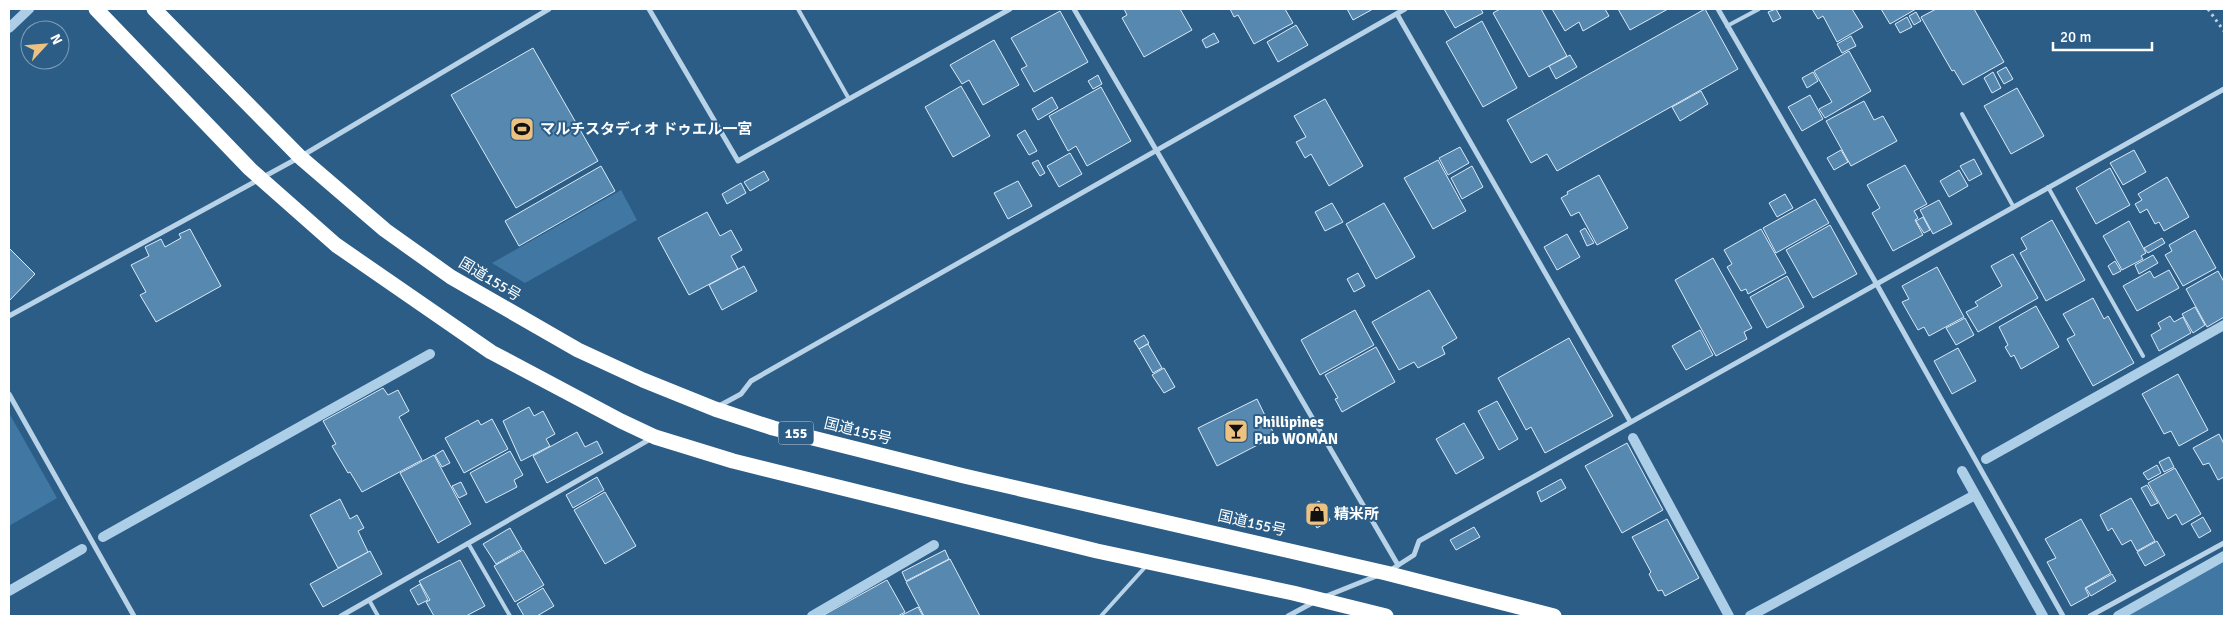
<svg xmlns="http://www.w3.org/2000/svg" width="2233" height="625" viewBox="0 0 2233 625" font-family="Signika,'Noto Sans JP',sans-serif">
  <rect width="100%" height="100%" fill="#2b5d87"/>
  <g fill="#4077a3">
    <polygon points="621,190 637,220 525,283 492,263"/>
    <polygon points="9,413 57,498 9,526"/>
    <polygon points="2223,561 2224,616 2123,616"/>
  </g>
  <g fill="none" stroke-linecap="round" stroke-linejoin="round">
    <g stroke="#adcee7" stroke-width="10">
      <polyline points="9,28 29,9"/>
      <polyline points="1633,438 1729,616"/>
      <polyline points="1986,459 2224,325"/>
      <polyline points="1962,471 2043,616"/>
      <polyline points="103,537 430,354"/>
      <polyline points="9,591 82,549"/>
      <polyline points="812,616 934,545"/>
      <polyline points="1750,616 1975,495"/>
      <polyline points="2118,616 2224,556"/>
    </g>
  </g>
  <g fill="#5788b0" stroke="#dbeaf6">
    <polygon points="1124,9 1180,9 1192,30 1144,57 1122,18 1127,15"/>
    <polygon points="1230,9 1285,9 1293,23 1254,44 1238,15 1234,17"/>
    <polygon points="1347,9 1373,9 1353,20"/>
    <polygon points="1444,9 1481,9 1483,13 1455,28"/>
    <polygon points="1500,9 1541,9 1567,56 1529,77 1493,13"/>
    <polygon points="1552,9 1605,9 1609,16 1583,31 1579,22 1565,31"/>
    <polygon points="1618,9 1668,9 1630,30"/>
    <polygon points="1705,9 1738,69 1557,171 1547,154 1531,163 1507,120"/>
    <polygon points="1776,9 1781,18 1773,22 1768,12"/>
    <polygon points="1812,9 1852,9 1863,27 1837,42 1823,16 1818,19"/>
    <polygon points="1881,9 1916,9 1890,24"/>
    <polygon points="1936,9 1974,9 2004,62 1963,85 1954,70 1952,71 1921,17"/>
    <polygon points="1060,11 1088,62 1034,92 1021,69 1027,66 1011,38"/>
    <polygon points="1916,12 1921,21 1914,25 1909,16"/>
    <polygon points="1907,17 1912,27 1900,33 1895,24"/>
    <polygon points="1482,21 1517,88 1483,107 1446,42"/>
    <polygon points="1296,25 1308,45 1278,62 1267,42"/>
    <polygon points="1214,33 1219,42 1206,48 1202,40"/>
    <polygon points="1851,36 1856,46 1842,53 1837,44"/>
    <polygon points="994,40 1019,85 983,105 969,80 962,84 950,65"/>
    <polygon points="533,48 598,161 516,208 451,95"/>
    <polygon points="1849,51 1871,91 1825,118 1819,109 1832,102 1814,71"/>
    <polygon points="1570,55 1577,67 1556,79 1549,66"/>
    <polygon points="2006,67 2013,79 2004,84 1997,72"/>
    <polygon points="1813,72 1818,81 1807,88 1802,78"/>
    <polygon points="1993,72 2001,88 1992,93 1984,78"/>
    <polygon points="1098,75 1102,84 1093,89 1088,81"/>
    <polygon points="961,86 990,136 953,157 925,107"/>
    <polygon points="1101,87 1131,141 1087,166 1076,146 1068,151 1049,116"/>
    <polygon points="2017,88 2044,136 2011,154 1984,106"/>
    <polygon points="1701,91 1708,104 1680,121 1672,107"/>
    <polygon points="1810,95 1823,119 1802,131 1788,107"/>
    <polygon points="1052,97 1058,108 1038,120 1032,109"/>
    <polygon points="1325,99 1363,166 1329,186 1311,154 1305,158 1296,142 1306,137 1294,116"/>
    <polygon points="1864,101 1874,120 1883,116 1897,141 1851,166 1826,121"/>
    <polygon points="1025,130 1037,151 1029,155 1017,135"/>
    <polygon points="1460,147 1469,163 1448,175 1439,158"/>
    <polygon points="1841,150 1848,162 1834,170 1827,158"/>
    <polygon points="2134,150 2146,172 2123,185 2110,163"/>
    <polygon points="1070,153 1082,174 1059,187 1047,166"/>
    <polygon points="1974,159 1982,174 1969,181 1960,166"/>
    <polygon points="1038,160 1045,173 1040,176 1032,163"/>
    <polygon points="1438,160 1466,211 1433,229 1404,178"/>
    <polygon points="1905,165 1927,204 1914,211 1918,218 1915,220 1923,235 1893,251 1872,213 1880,208 1867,185"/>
    <polygon points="601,166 615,191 519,246 505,221"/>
    <polygon points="1472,166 1483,187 1462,199 1451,178"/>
    <polygon points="2110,168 2130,205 2096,224 2076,188"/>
    <polygon points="1959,170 1968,186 1949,197 1940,181"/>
    <polygon points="764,171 769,180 750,191 744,182"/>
    <polygon points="1599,175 1628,228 1597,245 1579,212 1571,216 1561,198 1568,194 1567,192"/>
    <polygon points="2167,177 2189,217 2164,231 2159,222 2155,224 2147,209 2140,213 2135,204 2142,200 2138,194"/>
    <polygon points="1018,181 1032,206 1008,219 994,193"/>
    <polygon points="741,183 746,193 727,204 722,194"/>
    <polygon points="1785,194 1793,208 1777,217 1769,203"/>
    <polygon points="1815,199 1829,223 1776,253 1763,228"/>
    <polygon points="1939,200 1952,224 1933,234 1920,210"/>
    <polygon points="1332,203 1343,222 1325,231 1315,212"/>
    <polygon points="1384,203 1415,257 1376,279 1346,224"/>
    <polygon points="707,212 720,236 731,230 742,250 731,256 738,269 689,295 658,238"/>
    <polygon points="1923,217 1930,230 1924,233 1916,221"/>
    <polygon points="2052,220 2085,280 2046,301 2020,253 2027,249 2021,238"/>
    <polygon points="2129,221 2146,253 2141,256 2143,259 2122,270 2103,236"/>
    <polygon points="1830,225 1857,274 1813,298 1786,250"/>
    <polygon points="1585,228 1594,243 1587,246 1580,231"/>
    <polygon points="190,229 221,286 156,322 140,295 146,292 131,265 149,256 145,247 161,239 165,247 181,238 179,234"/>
    <polygon points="1761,229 1786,273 1748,294 1746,289 1741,291 1727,267 1732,264 1724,250"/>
    <polygon points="2195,230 2216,268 2183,286 2165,255 2172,251 2169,245"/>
    <polygon points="1567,234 1580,257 1557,270 1544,247"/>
    <polygon points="2162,238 2165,243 2148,253 2144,248"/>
    <polygon points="9,248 35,274 9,301"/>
    <polygon points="2013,254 2038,298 1978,332 1966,312 1978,306 1975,302 2002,286 1991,266"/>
    <polygon points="2153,255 2158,263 2139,274 2135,265"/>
    <polygon points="1713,258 1752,328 1744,332 1747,339 1716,356 1675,280"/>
    <polygon points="2115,261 2121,271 2113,275 2108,266"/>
    <polygon points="744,266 757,291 722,310 709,285"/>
    <polygon points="1937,267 1964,317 1929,336 1924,327 1918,330 1902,302 1909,299 1902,286"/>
    <polygon points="2169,270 2179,288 2137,311 2123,286 2150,271 2154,278"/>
    <polygon points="2218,271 2224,282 2224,317 2207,327 2186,289"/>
    <polygon points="1358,273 1365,286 1354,292 1347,279"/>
    <polygon points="1787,276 1804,307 1767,328 1750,297"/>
    <polygon points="1429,290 1457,338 1442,347 1445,354 1418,368 1414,362 1399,370 1372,322"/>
    <polygon points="2093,298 2104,319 2108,316 2134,363 2093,386 2067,339 2075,335 2063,314"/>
    <polygon points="2036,306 2059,347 2021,369 2014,355 2011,357 2005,347 2008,345 1999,327"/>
    <polygon points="2195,307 2205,325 2193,333 2182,314"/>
    <polygon points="1355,310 1374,345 1320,375 1301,340"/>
    <polygon points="2170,316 2174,322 2183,317 2191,333 2159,351 2151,335 2161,329 2158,323"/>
    <polygon points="1965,318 1974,335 1956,345 1946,328"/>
    <polygon points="1700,330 1713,355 1686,370 1672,346"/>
    <polygon points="1144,335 1149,343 1139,349 1134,341"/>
    <polygon points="1569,338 1613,416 1545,453 1531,427 1526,430 1498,378"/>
    <polygon points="1148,344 1162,368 1153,373 1139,349"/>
    <polygon points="1376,347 1395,382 1342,412 1335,399 1338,398 1325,375"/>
    <polygon points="1958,348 1976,381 1952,394 1934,361"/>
    <polygon points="1164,368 1175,387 1164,393 1152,375"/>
    <polygon points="2178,374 2208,430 2179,446 2171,431 2164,434 2142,394"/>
    <polygon points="383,388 388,395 398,390 409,411 399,417 422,460 362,492 350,472 348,473 332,446 336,444 323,421"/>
    <polygon points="1257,399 1275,436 1217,466 1198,428"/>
    <polygon points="1497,401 1518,439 1499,450 1478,411"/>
    <polygon points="529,407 534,416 543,411 555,434 546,439 550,446 521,461 503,421"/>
    <polygon points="492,419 508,449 464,473 445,438 478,420 481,425"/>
    <polygon points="1464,423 1484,458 1456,474 1436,439"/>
    <polygon points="577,432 585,447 597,441 603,453 547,483 533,456"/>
    <polygon points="2219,434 2224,444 2224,477 2218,480 2209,463 2203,465 2193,448"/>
    <polygon points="1627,443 1663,510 1622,533 1585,466"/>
    <polygon points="443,450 450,463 442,467 435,455"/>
    <polygon points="510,451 523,475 514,480 517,487 486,503 470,473"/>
    <polygon points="434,455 471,524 438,543 400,473"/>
    <polygon points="2169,457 2174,467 2164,472 2159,462"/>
    <polygon points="2157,465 2161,473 2148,480 2143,473"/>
    <polygon points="2175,468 2201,514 2182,525 2176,514 2168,519 2148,483"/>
    <polygon points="597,477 604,490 573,508 566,495"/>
    <polygon points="1561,479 1566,488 1541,502 1537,492"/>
    <polygon points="461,482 467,494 459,498 452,486"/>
    <polygon points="2147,485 2158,503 2151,506 2141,488"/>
    <polygon points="605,492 636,546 605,564 574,510"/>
    <polygon points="2131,498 2155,541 2137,551 2131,540 2122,545 2112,528 2108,531 2100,515"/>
    <polygon points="340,499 350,519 357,515 364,528 358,531 368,552 338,568 310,515"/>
    <polygon points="1319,501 1330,520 1317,528 1306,508"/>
    <polygon points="2203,517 2211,531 2199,538 2191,524"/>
    <polygon points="1667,519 1699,578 1665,596 1662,590 1658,591 1649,574 1651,572 1632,537"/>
    <polygon points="2081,519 2111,573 2085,588 2089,596 2071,606 2047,562 2056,558 2045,539"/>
    <polygon points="1474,527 1480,537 1456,550 1450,540"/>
    <polygon points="510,528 522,549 496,564 483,544"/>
    <polygon points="2157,541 2165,555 2145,566 2137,552"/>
    <polygon points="523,550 544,585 515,602 494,566"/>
    <polygon points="945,550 949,559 906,581 902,572"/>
    <polygon points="370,551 382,574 323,607 310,584"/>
    <polygon points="950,559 980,616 924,616 906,582"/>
    <polygon points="460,560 485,606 466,616 434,616 426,602 430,600 419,581"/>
    <polygon points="2112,574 2116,581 2091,596 2086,588"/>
    <polygon points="887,580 905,612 898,616 822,616"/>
    <polygon points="420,584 428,600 418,605 410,590"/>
    <polygon points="543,588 554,606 537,616 524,616 517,604"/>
    <polygon points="918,607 923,616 903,616 902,615"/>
  </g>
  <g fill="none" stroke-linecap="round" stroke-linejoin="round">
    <polyline stroke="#b8d2e7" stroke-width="3" stroke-dasharray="2.5 4" stroke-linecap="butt" points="2208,9 2224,31"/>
    <g stroke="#b8d2e7" stroke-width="4">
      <polyline points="798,9 849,99"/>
      <polyline points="1727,26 1759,9"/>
      <polyline points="1962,114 2013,206"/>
      <polyline points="2048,187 2143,356"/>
      <polyline points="468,543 510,616"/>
      <polyline points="369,600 378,616"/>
      <polyline points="1101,616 1147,565"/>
    </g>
    <g stroke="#b8d2e7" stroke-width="5">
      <polyline points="649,9 738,161 1010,9"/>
      <polyline points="1074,9 1398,565"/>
      <polyline points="1718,9 1876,283 2063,616"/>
      <polyline points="1397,14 1630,421"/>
      <polyline points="9,316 300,157 549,9"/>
      <polyline points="9,394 134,616"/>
      <polyline points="717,407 741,394 751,381 1405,9"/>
      <polyline points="1389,571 1414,555 1419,541 2224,89"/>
      <polyline points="1324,597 1379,575"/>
      <polyline points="341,616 652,438"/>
      <polyline points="1288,616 1314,602"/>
      <polyline points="2090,616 2224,543"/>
    </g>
    <g stroke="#fff" stroke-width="15">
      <polyline points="96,9 250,169 336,245 491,352 621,421 655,437 733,461 1097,551 1293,593 1386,616"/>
      <polyline points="154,9 300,157 385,230 451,277 578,350 643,380 715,409 773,428 964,476 1386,573 1554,616"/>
    </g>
  </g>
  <defs>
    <g id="stadium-square" transform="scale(1.25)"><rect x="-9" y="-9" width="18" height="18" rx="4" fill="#edc280" stroke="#2b5d87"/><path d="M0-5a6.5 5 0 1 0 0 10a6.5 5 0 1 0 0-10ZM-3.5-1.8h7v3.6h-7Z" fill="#111"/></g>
    <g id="bar-square" transform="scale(1.25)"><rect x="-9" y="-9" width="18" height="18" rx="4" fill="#edc280" stroke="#2b5d87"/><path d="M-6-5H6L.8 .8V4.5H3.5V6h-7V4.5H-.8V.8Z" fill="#111"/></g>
    <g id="shop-square" transform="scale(1.25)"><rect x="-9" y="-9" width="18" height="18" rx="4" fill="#edc280" stroke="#2b5d87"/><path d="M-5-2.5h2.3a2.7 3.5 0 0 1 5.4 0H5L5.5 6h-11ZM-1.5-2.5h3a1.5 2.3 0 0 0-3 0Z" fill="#111"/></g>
  </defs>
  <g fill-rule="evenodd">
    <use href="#stadium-square" x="522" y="129"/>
    <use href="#bar-square" x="1236" y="431"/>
    <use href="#shop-square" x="1317" y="514"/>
  </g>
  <g text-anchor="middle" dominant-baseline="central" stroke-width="4" stroke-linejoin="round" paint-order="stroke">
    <rect fill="#2b5d87" stroke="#bfcedb" stroke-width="1" x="778.5" y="421.5" width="35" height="23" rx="4"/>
    <g font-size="14" font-weight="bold" fill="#fff">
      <text x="796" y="433">155</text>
    </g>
    <g font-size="15" font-weight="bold" fill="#fff" stroke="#2b5d87" text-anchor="start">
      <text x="540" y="129">マルチスタディオ ドゥエル一宮</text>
      <text x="1254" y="422">Phillipines<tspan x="1254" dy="17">Pub WOMAN</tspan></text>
      <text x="1334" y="514">精米所</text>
    </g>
    <g font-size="15" fill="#fff" stroke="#2b5d87">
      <text transform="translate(490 279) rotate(31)">国道155号</text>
      <text transform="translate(858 431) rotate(14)">国道155号</text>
      <text transform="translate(1252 523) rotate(13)">国道155号</text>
    </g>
  </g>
  <rect width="2233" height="625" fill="none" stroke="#ffffff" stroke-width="20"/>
  <g transform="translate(45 45) rotate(64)"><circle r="24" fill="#2b5d87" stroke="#809eb7"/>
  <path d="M0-4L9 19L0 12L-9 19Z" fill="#edc280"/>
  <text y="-8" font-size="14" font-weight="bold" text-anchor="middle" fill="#ffffff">N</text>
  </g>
  <path d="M2053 42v8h99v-8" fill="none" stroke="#ffffff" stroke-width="2.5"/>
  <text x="2060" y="42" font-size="15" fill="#ffffff" stroke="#2b5d87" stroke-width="4" paint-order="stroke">20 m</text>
</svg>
